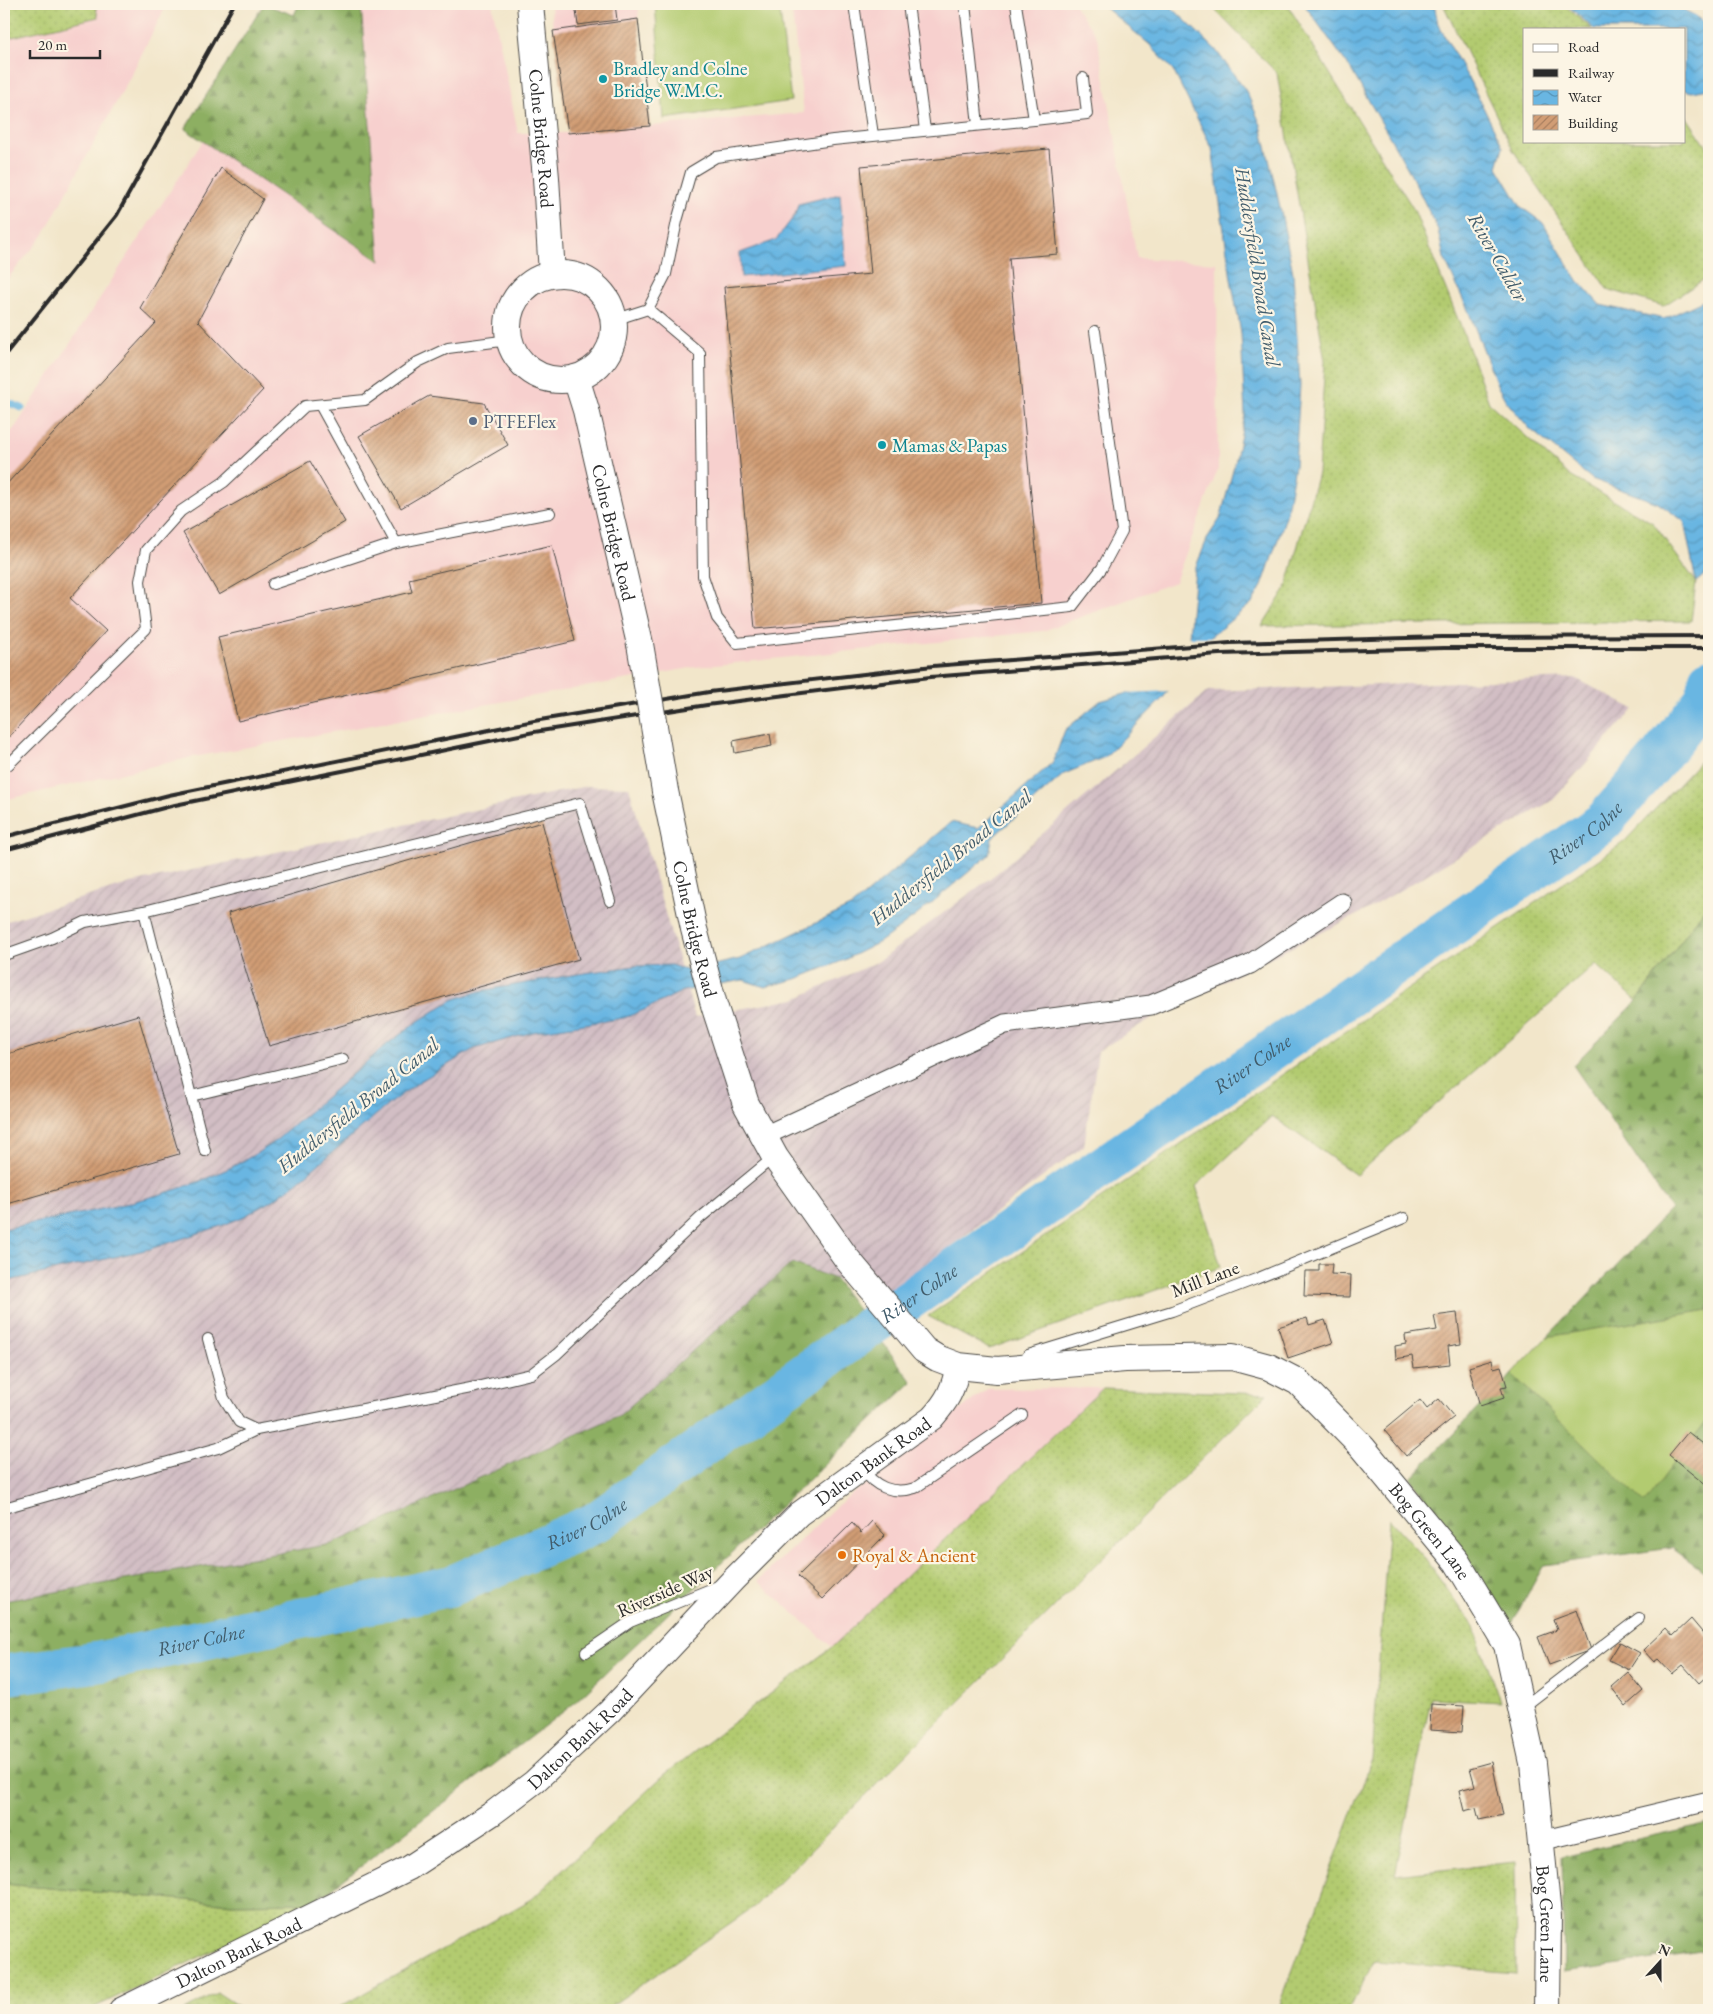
<svg xmlns="http://www.w3.org/2000/svg" width="1713" height="2014" viewBox="0 0 1713 2014" font-family="'EB Garamond',serif">
  <defs>
    <pattern id="industrial-furrows" width="10" height="10" patternUnits="userSpaceOnUse" patternTransform="scale(1.25)"><rect width="10" height="10" fill="#d2bec4"/><path d="M-1 1l2-2M0 10L10 0M9 11l2-2" fill="none" stroke="#b4a3a9"/></pattern>
    <pattern id="grass-dots" width="8" height="8" patternUnits="userSpaceOnUse" patternTransform="scale(1.25)"><rect width="8" height="8" fill="#b2cb70"/><path d="M2 2h.1M6 6h.1" fill="none" stroke="#99ae61" stroke-width="1.8" stroke-linecap="round"/></pattern>
    <pattern id="forest-firs" width="22" height="20" patternUnits="userSpaceOnUse" patternTransform="scale(1.25)"><rect width="22" height="20" fill="#8daf62"/><path d="M5 1l3.5 6h-7zM16 11l3.5 6h-7z" fill="#738f51"/></pattern>
    <pattern id="water-waves" width="16" height="10" patternUnits="userSpaceOnUse" patternTransform="scale(1.25)"><rect width="16" height="10" fill="#69b6e2"/><path d="M0 5q4-4 8 0t8 0" fill="none" stroke="#5794b7"/></pattern>
    <pattern id="building-hatch" width="6" height="6" patternUnits="userSpaceOnUse" patternTransform="scale(1.25)"><rect width="6" height="6" fill="#d19d75"/><path d="M-1 1l2-2M0 6l6-6M5 7l2-2" fill="none" stroke="#aa8060"/></pattern>
  </defs>
  <rect width="100%" height="100%" fill="#fcf5e5"/>
  <filter id="ink" filterUnits="userSpaceOnUse"><feTurbulence type="fractalNoise" baseFrequency=".02" numOctaves="2"/><feDisplacementMap in="SourceGraphic" scale="10" xChannelSelector="R" yChannelSelector="G"/><feConvolveMatrix kernelMatrix="1 2 1 2 8 2 1 2 1" color-interpolation-filters="sRGB"/></filter>
  <filter id="wash" filterUnits="userSpaceOnUse"><feTurbulence type="fractalNoise" baseFrequency=".0096" numOctaves="4" result="noise"/><feDisplacementMap in="SourceGraphic" scale="20" xChannelSelector="R" yChannelSelector="G"/><feGaussianBlur stdDeviation="1.12" result="paint"/><feColorMatrix in="noise" values="0 0 0 0 0 0 0 0 0 0 0 0 0 0 0 0 0 1.4 0 .05"/><feComposite in="paint" operator="in"/></filter>
  <g filter="url(#wash)">
    <rect width="100%" height="100%" fill="#f2e6ca"/>
    <g fill="#f7d0ce">
      <polygon points="95,4 167,4 127,83 42,237 4,283 4,39 98,17"/>
      <polygon points="310,4 492,4 518,133 568,133 804,113 791,4 1074,4 1097,37 1137,258 1217,263 1218,469 1175,582 1043,631 696,667 193,757 4,800 4,440 16,426 201,144"/>
      <polygon points="551,4 639,4 638,19 553,31"/>
      <polygon points="1103,1388 832,1647 758,1581 834,1508 987,1389"/>
    </g>
    <polygon fill="url(#industrial-furrows)" points="1575,678 1634,709 1553,800 1365,911 1168,1008 1098,1051 1084,1146 884,1296 792,1264 620,1415 332,1544 4,1601 4,922 131,883 587,786 629,787 695,1017 795,999 879,961 997,873 1208,691"/>
    <g fill="url(#grass-dots)" stroke="#6e7b4e">
      <polygon points="20,4 95,4 98,17 4,39 4,8"/>
      <polygon points="1209,4 1287,4 1414,210 1463,332 1489,403 1570,476 1653,523 1696,582 1691,621 1262,626 1286,588 1318,473 1325,361 1277,73"/>
      <polygon points="1443,4 1563,4 1592,29 1524,29 1524,141 1684,141 1684,113 1709,150 1709,276 1663,306 1607,289 1513,150"/>
      <polygon points="1709,752 1709,903 1637,1001 1596,964 1356,1175 1272,1116 1196,1186 1221,1267 989,1349 928,1316 1624,842"/>
      <polygon points="1103,1388 1267,1394 755,1906 605,2010 334,2010 532,1899 664,1775 832,1647"/>
      <polygon points="1389,1519 1422,1555 1473,1625 1500,1702 1431,1698 1395,1875 1515,1862 1516,1973 1374,1961 1349,2010 1278,2010 1372,1760"/>
      <polygon points="4,1884 232,1904 313,1903 89,2010 4,2010"/>
      <polygon points="218,1993 244,2010 184,2010"/>
    </g>
    <g fill="url(#forest-firs)" stroke="#5c6d46">
      <polygon points="264,4 294,15 299,4 361,4 380,261 185,129"/>
      <polygon points="1709,903 1709,1310 1547,1337 1671,1209 1573,1065 1637,1001"/>
      <polygon points="792,1263 835,1279 912,1382 572,1705 313,1903 232,1904 4,1884 4,1601 332,1544 620,1415"/>
      <polygon points="1512,1374 1644,1502 1709,1417 1709,1575 1672,1548 1544,1565 1511,1624 1411,1478 1480,1406 1501,1387"/>
      <polygon points="1709,1823 1709,1951 1564,1972 1562,1856"/>
    </g>
    <g fill="#b2cb70" stroke="#6e7b4e">
      <polygon points="655,4 779,4 791,101 664,119"/>
      <polygon points="1709,1310 1709,1417 1644,1503 1512,1374 1547,1337"/>
    </g>
    <g fill="url(#water-waves)" stroke="#4a7086">
      <path d="M1101,4H1168L1215,49L1246,91L1261,125L1280,207L1293,273L1300,385L1295,466L1286,516L1262,586L1252,603L1208,639L1162,699L1105,757L1064,774L992,838L989,855L917,915L880,942L842,961L796,979L765,987L743,980L683,991L644,1010L624,1018L533,1032L474,1049L419,1082L390,1103L299,1181L275,1199L243,1217L221,1226L150,1249L4,1282V1229C96,1209 194,1198 274,1142L387,1044L420,1020L452,1000L480,991L578,974L634,966L671,965L689,971L740,959L852,906L951,822L978,828L988,820L1053,762L1065,730L1100,701L1143,689L1189,637L1195,569L1208,537L1220,519L1236,459L1245,415L1241,333L1231,279L1212,148L1173,70L1149,44Z"/>
      <polygon points="1304,4 1434,4 1438,24 1472,85 1503,147 1497,167 1521,207 1543,223 1576,278 1600,305 1664,319 1709,298 1709,571 1696,582 1684,521 1658,503 1592,479 1530,429 1506,401 1498,387 1468,310 1444,258 1438,230 1408,169 1350,68"/>
      <polygon points="1566,4 1675,4 1709,25 1709,89 1692,92 1684,90 1684,29 1594,29"/>
      <polygon points="840,194 846,266 741,277 740,253 776,240 795,215 798,204"/>
    </g>
    <polygon fill="#f2e6ca" points="1185,637 1215,637 1172,691 1126,693 1141,687"/>
    <g fill="none" stroke-linecap="round" stroke-linejoin="round">
      <polyline stroke="#69b6e2" stroke-width="7" points="4,401 22,408"/>
      <path stroke="#69b6e2" stroke-width="41" id="s1" d="M4,1675L99,1662L451,1586L595,1523L874,1324L1603,822L1658,759L1705,699L1709,679"/>
    </g>
    <g id="blocks">
      <g fill="url(#building-hatch)">
        <polygon points="575,4 615,4 617,20 578,25"/>
        <polygon points="638,19 650,126 568,133 553,31"/>
        <polygon points="1049,149 1058,254 1009,258 1041,603 755,629 724,287 871,274 861,166"/>
        <polygon points="221,168 263,199 198,321 263,390 70,598 106,631 4,742 4,487 156,323 140,308"/>
        <polygon points="429,396 484,403 508,445 401,508 359,436"/>
        <polygon points="310,461 345,522 219,595 183,533"/>
        <polygon points="552,545 575,641 238,721 218,637 412,592 409,579"/>
        <polygon points="770,734 772,746 735,753 733,741"/>
        <polygon points="542,822 579,959 269,1046 228,913"/>
        <polygon points="138,1015 179,1154 4,1205 4,1055"/>
        <polygon points="1319,1264 1332,1264 1331,1274 1351,1275 1350,1297 1304,1296 1305,1271 1319,1271"/>
        <polygon points="1457,1313 1461,1344 1448,1346 1450,1364 1414,1368 1412,1356 1396,1359 1395,1346 1406,1344 1405,1335 1437,1330 1434,1316"/>
        <polygon points="1307,1318 1309,1325 1325,1320 1333,1343 1288,1358 1278,1327"/>
        <polygon points="1492,1360 1494,1368 1501,1366 1507,1386 1501,1387 1504,1398 1480,1406 1469,1367"/>
        <polygon points="1439,1399 1454,1417 1406,1456 1384,1430 1420,1400 1427,1409"/>
        <polygon points="1688,1432 1707,1447 1709,1444 1709,1485 1708,1487 1669,1455"/>
        <polygon points="872,1521 885,1535 822,1599 798,1576 852,1523 861,1533"/>
        <polygon points="1577,1610 1591,1650 1549,1665 1538,1637 1557,1630 1553,1619"/>
        <polygon points="1691,1619 1707,1638 1709,1636 1709,1657 1707,1658 1709,1661 1709,1674 1699,1683 1683,1665 1672,1674 1658,1659 1654,1662 1643,1650 1666,1628 1673,1636"/>
        <polygon points="1620,1642 1640,1653 1629,1670 1609,1660"/>
        <polygon points="1628,1672 1643,1691 1626,1706 1611,1687"/>
        <polygon points="1431,1704 1464,1706 1462,1732 1430,1730"/>
        <polygon points="1492,1762 1503,1815 1479,1820 1476,1808 1464,1811 1459,1790 1475,1786 1470,1768"/>
      </g>
    </g>
  </g>
  <g filter="url(#ink)">
    <use href="#blocks" fill-opacity="0" stroke="#494743" stroke-width="1"/>
    <g fill="none" stroke-linecap="round" stroke-linejoin="round">
      <g stroke="#494743" stroke-width="12">
        <g id="service">
          <polyline points="854,4 873,135"/>
          <polyline points="908,4 925,130"/>
          <polyline points="965,4 978,125"/>
          <polyline points="1034,120 1087,114 1083,78"/>
          <polyline points="648,309 666,274 677,221 691,172 716,157 833,140 1034,120 1016,4"/>
          <polyline points="614,320 648,309 700,353 703,576 717,618 737,643 1072,607 1102,568 1122,531 1095,331"/>
          <polyline points="320,405 396,543 550,513"/>
          <polyline points="273,584 396,543"/>
          <polyline points="8,765 146,629 140,581 146,550 181,511 224,482 305,406 365,400 418,362 448,348 509,340"/>
          <polyline points="144,911 205,1151"/>
          <polyline points="4,955 52,938 85,922 144,911 580,803 610,901"/>
          <polyline points="191,1096 343,1059"/>
          <polyline points="208,1339 224,1398 239,1422 256,1430 476,1387 531,1374 557,1354 700,1218 774,1157"/>
          <polyline points="1024,1363 1028,1355 1172,1311 1256,1279 1404,1218"/>
          <path d="M862,1468C874,1487 893,1495 915,1488L1022,1415"/>
          <polyline points="4,1508 218,1448 256,1430"/>
          <polyline points="586,1652 630,1622 718,1586"/>
          <polyline points="1522,1708 1639,1618"/>
        </g>
      </g>
      <g stroke="#494743" stroke-width="21">
        <g id="minor">
          <polyline points="764,1136 1005,1024 1151,1005 1250,964 1342,903"/>
          <polyline points="1540,1841 1709,1801"/>
        </g>
      </g>
      <g stroke="#494743" stroke-width="26">
        <g id="tertiary">
          <path id="s2" d="M121,2010L409,1868L493,1813L534,1782L610,1711L733,1580L799,1514L932,1418C948,1400 953,1390 958,1366"/>
        </g>
      </g>
      <g stroke="#494743" stroke-width="28">
        <g id="secondary">
          <path id="s3" d="M530,4L546,178L552,274"/>
          <circle cx="561" cy="327" r="53"/>
          <path id="s4" d="M576,378L586,410L640,644"/>
          <path id="s5" d="M665,791L694,929L714,1005L746,1104L775,1157L847,1259L924,1350L937,1358L958,1366L997,1370L1125,1359L1232,1357L1269,1367L1298,1382L1362,1447L1457,1562L1507,1645L1533,1763L1548,1916L1547,2010"/>
        </g>
      </g>
      <use href="#service" stroke="#fff" stroke-width="10"/>
      <use href="#minor" stroke="#fff" stroke-width="19"/>
      <use href="#tertiary" stroke="#fff" stroke-width="24"/>
      <use href="#secondary" stroke="#fff" stroke-width="26"/>
      <g stroke="#2b2b2b" stroke-width="4">
        <polyline points="4,356 117,215 234,4"/>
        <polyline points="4,837 169,795 534,721 709,692 933,666 1230,643 1442,637 1709,636"/>
        <polyline points="4,850 175,805 534,732 707,705 930,677 1219,654 1444,648 1709,648"/>
      </g>
      <g stroke="#494743" stroke-width="28" stroke-linecap="butt">
        <polyline id="secondary-bridge" points="640,644 665,791"/>
      </g>
      <use href="#secondary-bridge" stroke="#fff" stroke-width="26"/>
    </g>
  </g>
  <g fill="#0f9aa8" stroke="#fcf5e5" stroke-width="2">
    <circle cx="603" cy="79" r="5"/>
    <circle cx="882" cy="445" r="5"/>
  </g>
  <circle fill="#5c6f8a" stroke="#fcf5e5" stroke-width="2" cx="473" cy="421" r="5"/>
  <circle fill="#e8710a" stroke="#fcf5e5" stroke-width="2" cx="842" cy="1555" r="5"/>
  <g text-anchor="middle" dominant-baseline="central" stroke-width="4.5" stroke-linejoin="round" paint-order="stroke">
    <g font-size="19" fill="#0d838f" stroke="#fcf5e5" text-anchor="start">
      <text x="613" y="68">Bradley and Colne<tspan x="613" dy="22">Bridge W.M.C.</tspan></text>
      <text x="892" y="445">Mamas &amp; Papas</text>
    </g>
    <g font-size="19" fill="#2b2b2b" stroke="#fcf5e5">
      <text stroke="none"><textPath href="#s3" startOffset="135">Colne Bridge Road</textPath></text>
      <text stroke="none"><textPath href="#s4" startOffset="159">Colne Bridge Road</textPath></text>
      <text stroke="none"><textPath href="#s5" startOffset="141">Colne Bridge Road</textPath></text>
      <text transform="translate(1205 1279) rotate(-21)">Mill Lane</text>
      <text stroke="none"><textPath href="#s2" startOffset="941">Dalton Bank Road</textPath></text>
      <text stroke="none"><textPath href="#s5" startOffset="1211">Bog Green Lane</textPath></text>
      <text transform="translate(665 1591) rotate(-24)">Riverside Way</text>
      <text stroke="none"><textPath href="#s2" startOffset="536">Dalton Bank Road</textPath></text>
      <text stroke="none"><textPath href="#s5" startOffset="1631">Bog Green Lane</textPath></text>
      <text stroke="none"><textPath href="#s2" startOffset="131">Dalton Bank Road</textPath></text>
    </g>
    <g font-size="19" fill="#4e5e75" stroke="#fcf5e5" text-anchor="start">
      <text x="483" y="421">PTFEFlex</text>
    </g>
    <g font-size="19" fill="#c56008" stroke="#fcf5e5" text-anchor="start">
      <text x="852" y="1555">Royal &amp; Ancient</text>
    </g>
    <g font-size="20" font-style="italic" fill="#415c6b" stroke="#fcf5e5">
      <text transform="translate(1498 257) rotate(60)">River Calder</text>
      <text transform="translate(1258 267) rotate(81)">Huddersfield Broad Canal</text>
      <text stroke="none"><textPath href="#s1" startOffset="1820">River Colne</textPath></text>
      <text transform="translate(951 857) rotate(-39)">Huddersfield Broad Canal</text>
      <text stroke="none"><textPath href="#s1" startOffset="1415">River Colne</textPath></text>
      <text transform="translate(358 1105) rotate(-39)">Huddersfield Broad Canal</text>
      <text stroke="none"><textPath href="#s1" startOffset="1010">River Colne</textPath></text>
      <text stroke="none"><textPath href="#s1" startOffset="605">River Colne</textPath></text>
      <text stroke="none"><textPath href="#s1" startOffset="200">River Colne</textPath></text>
    </g>
  </g>
  <rect width="1713" height="2014" fill="none" stroke="#fcf5e5" stroke-width="20"/>
  <rect x="1523" y="28" width="162" height="115" fill="#fcf5e5" stroke="#a8a49b"/>
  <rect x="1533" y="44" width="25" height="8" fill="#ffffff" stroke="#a8a49b"/>
  <text x="1568" y="52" font-size="15" fill="#2b2b2b">Road</text>
  <rect x="1533" y="69" width="25" height="8" fill="#2b2b2b" stroke="#a8a49b"/>
  <text x="1568" y="78" font-size="15" fill="#2b2b2b">Railway</text>
  <rect x="1533" y="90" width="25" height="15" fill="url(#water-waves)" stroke="#a8a49b"/>
  <text x="1568" y="102" font-size="15" fill="#2b2b2b">Water</text>
  <rect x="1533" y="115" width="25" height="15" fill="url(#building-hatch)" stroke="#a8a49b"/>
  <text x="1568" y="128" font-size="15" fill="#2b2b2b">Building</text>
  <g transform="translate(1660 1962) rotate(21)" stroke="#fcf5e5" stroke-width="4" paint-order="stroke">
  <path d="M0-4L9 19L0 12L-9 19Z" fill="#2b2b2b"/>
  <text y="-8" font-size="14" font-weight="bold" text-anchor="middle" fill="#2b2b2b">N</text>
  </g>
  <path d="M30 50v8h70v-8" fill="none" stroke="#2b2b2b" stroke-width="2.5"/>
  <text x="38" y="50" font-size="15" fill="#2b2b2b" stroke="#fcf5e5" stroke-width="4" paint-order="stroke">20 m</text>
</svg>
